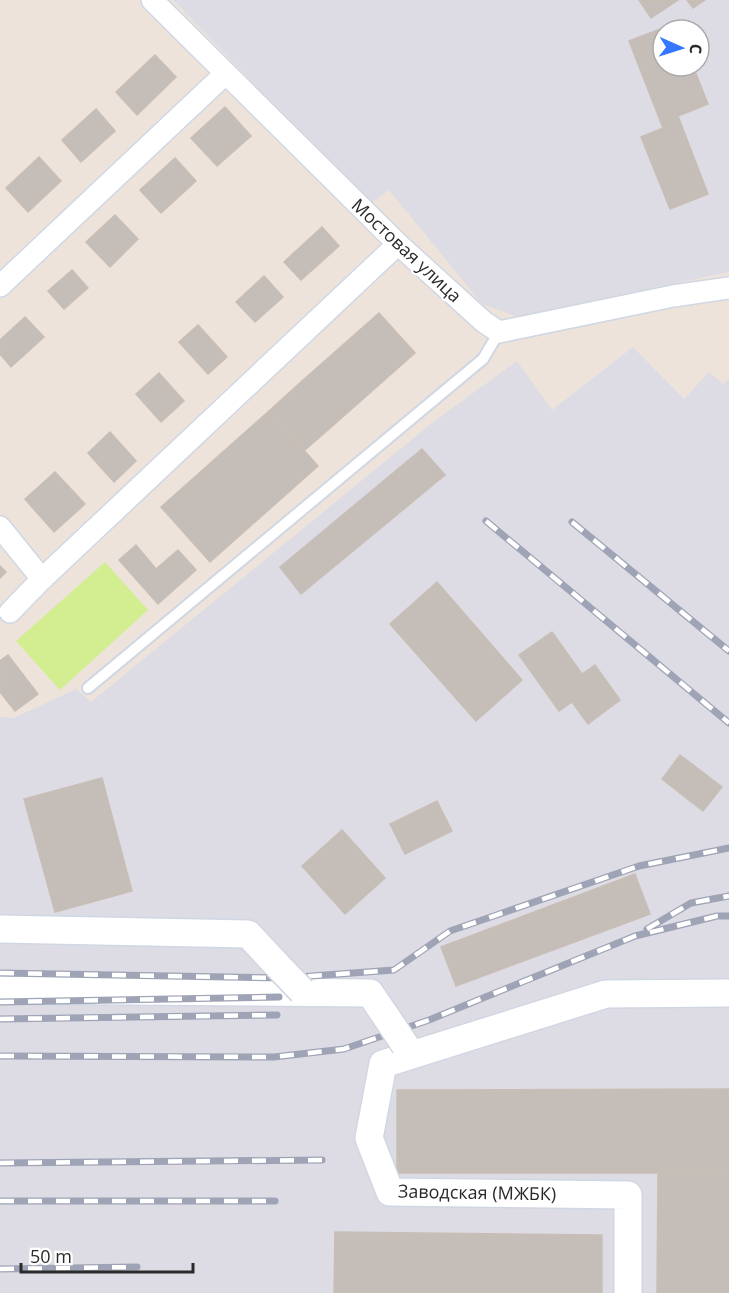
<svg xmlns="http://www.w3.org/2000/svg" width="729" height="1293" viewBox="0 0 729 1293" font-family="'Open Sans',sans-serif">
  <rect width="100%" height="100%" fill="#ede3db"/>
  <g fill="#dddce5" fill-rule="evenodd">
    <path d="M173,0H729V272L518,317L482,304L389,190L370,204ZM663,30H699V66H663Z"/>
    <polygon points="633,347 684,399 709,372 723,384 729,379 729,1293 0,1293 0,717 14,718 76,689 91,702 432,423 517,361 552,410"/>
  </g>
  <polygon fill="#d3ee90" points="105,562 148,610 60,690 16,641"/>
  <g fill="#c5bdb8" stroke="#c8beb5" stroke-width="1.5">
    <polygon points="639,0 678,0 651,18"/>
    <polygon points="687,0 705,0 693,8"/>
    <polygon points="676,23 679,30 663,30 663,66 693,66 708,104 678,116 708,194 670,209 641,137 663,128 629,41"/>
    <polygon points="155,55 176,77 137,115 116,92"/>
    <polygon points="225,107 251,136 217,166 191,138"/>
    <polygon points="96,109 115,131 81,162 62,140"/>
    <polygon points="39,157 61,181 28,212 6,188"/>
    <polygon points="175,158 196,181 161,213 140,190"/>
    <polygon points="115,215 138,239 110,267 86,242"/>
    <polygon points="322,227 339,246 301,280 284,262"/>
    <polygon points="72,270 88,288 64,309 48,291"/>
    <polygon points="264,276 283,297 255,322 236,302"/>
    <polygon points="379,313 415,353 337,422 302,381"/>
    <polygon points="25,317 44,337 11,367 0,354 0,340"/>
    <polygon points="198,325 227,357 208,374 179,342"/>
    <polygon points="159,373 184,401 161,422 136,394"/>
    <polygon points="302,381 337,422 305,450 269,411"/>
    <polygon points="269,411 318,466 210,562 161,507"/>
    <polygon points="110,432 136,461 114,482 88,453"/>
    <polygon points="422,449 445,475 301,594 280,567"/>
    <polygon points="55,472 85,504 54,532 25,499"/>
    <polygon points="136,545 156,569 178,550 196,570 158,604 119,560"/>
    <polygon points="0,566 6,572 0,578"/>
    <polygon points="437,582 522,680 476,721 390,624"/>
    <polygon points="552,632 582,674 595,665 620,700 588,724 572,702 559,711 519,655"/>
    <polygon points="8,655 38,694 15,711 0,692 0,661"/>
    <polygon points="680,755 722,787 703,811 662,779"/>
    <polygon points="102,778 132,891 55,912 24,799"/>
    <polygon points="437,801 452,831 405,854 390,824"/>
    <polygon points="342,830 385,878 345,914 302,866"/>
    <polygon points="635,874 650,914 456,986 441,947"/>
    <polygon points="729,1089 729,1173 397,1173 397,1090"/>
    <polygon points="658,1173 729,1173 729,1293 657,1293"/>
    <polygon points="335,1232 602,1235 602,1293 334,1293"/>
  </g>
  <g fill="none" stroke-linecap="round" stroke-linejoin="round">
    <g stroke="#d0d7e3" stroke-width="14">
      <polyline id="service" points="88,688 483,359 499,332"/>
    </g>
    <g stroke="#d0d7e3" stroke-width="24">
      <g id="minor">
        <polyline points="152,0 398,244 484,322 499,332 673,296 729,288"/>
        <polyline points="0,286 225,74"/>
        <polyline points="0,527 42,579"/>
        <polyline points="10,612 42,579 398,244"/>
      </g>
    </g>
    <g stroke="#d0d7e3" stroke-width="30">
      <g id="tertiary">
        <polyline points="0,929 248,934 277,965"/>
        <polyline points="0,990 370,993 387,1018"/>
        <polyline points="628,1293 628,1195 390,1192 369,1138 383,1064 606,994 729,993"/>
      </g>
    </g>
    <use href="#service" stroke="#fff" stroke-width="10"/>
    <use href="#minor" stroke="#fff" stroke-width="21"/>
    <use href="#tertiary" stroke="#fff" stroke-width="27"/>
    <g stroke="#9ea4b5" stroke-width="7">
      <g id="rail">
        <polyline points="486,521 729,723"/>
        <polyline points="572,522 729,651"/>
        <polyline points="647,929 691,903 729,896"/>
        <polyline points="0,973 284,978 394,970 450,931 639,866 729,848"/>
        <polyline points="0,1002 279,997"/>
        <polyline points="0,1019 277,1015"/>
        <polyline points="0,1056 274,1057 344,1049 429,1020 635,936 717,916 729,916"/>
        <polyline points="0,1163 322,1160"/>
        <polyline points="0,1201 275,1201"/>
        <polyline points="0,1269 137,1267"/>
      </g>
    </g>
    <use href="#rail" stroke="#fff" stroke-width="4.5" stroke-dasharray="14" stroke-linecap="butt"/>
    <g stroke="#d0d7e3" stroke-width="30" stroke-linecap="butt">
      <g id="tertiary-bridge">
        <polyline points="277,965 302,991"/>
        <polyline points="387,1018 405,1045"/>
      </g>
    </g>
    <use href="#tertiary-bridge" stroke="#fff" stroke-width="27"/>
  </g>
  <g text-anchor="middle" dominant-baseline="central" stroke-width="4.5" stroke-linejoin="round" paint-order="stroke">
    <g font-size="18" fill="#2a2a2a" stroke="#fff">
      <text transform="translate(407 250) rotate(43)">Мостовая улица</text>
      <text transform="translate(477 1192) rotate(1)">Заводская (МЖБК)</text>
    </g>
  </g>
  <g transform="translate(681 48) rotate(93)"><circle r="28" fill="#ffffff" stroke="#aaaaaa" stroke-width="1.5"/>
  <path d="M0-4.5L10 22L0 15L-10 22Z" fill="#3677ff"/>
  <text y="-9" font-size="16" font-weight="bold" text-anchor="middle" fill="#2a2a2a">С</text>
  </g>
  <path d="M21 1263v9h172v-9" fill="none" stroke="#2a2a2a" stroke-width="3"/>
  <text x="30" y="1263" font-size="18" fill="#2a2a2a" stroke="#ffffff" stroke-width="4.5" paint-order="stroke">50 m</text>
</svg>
